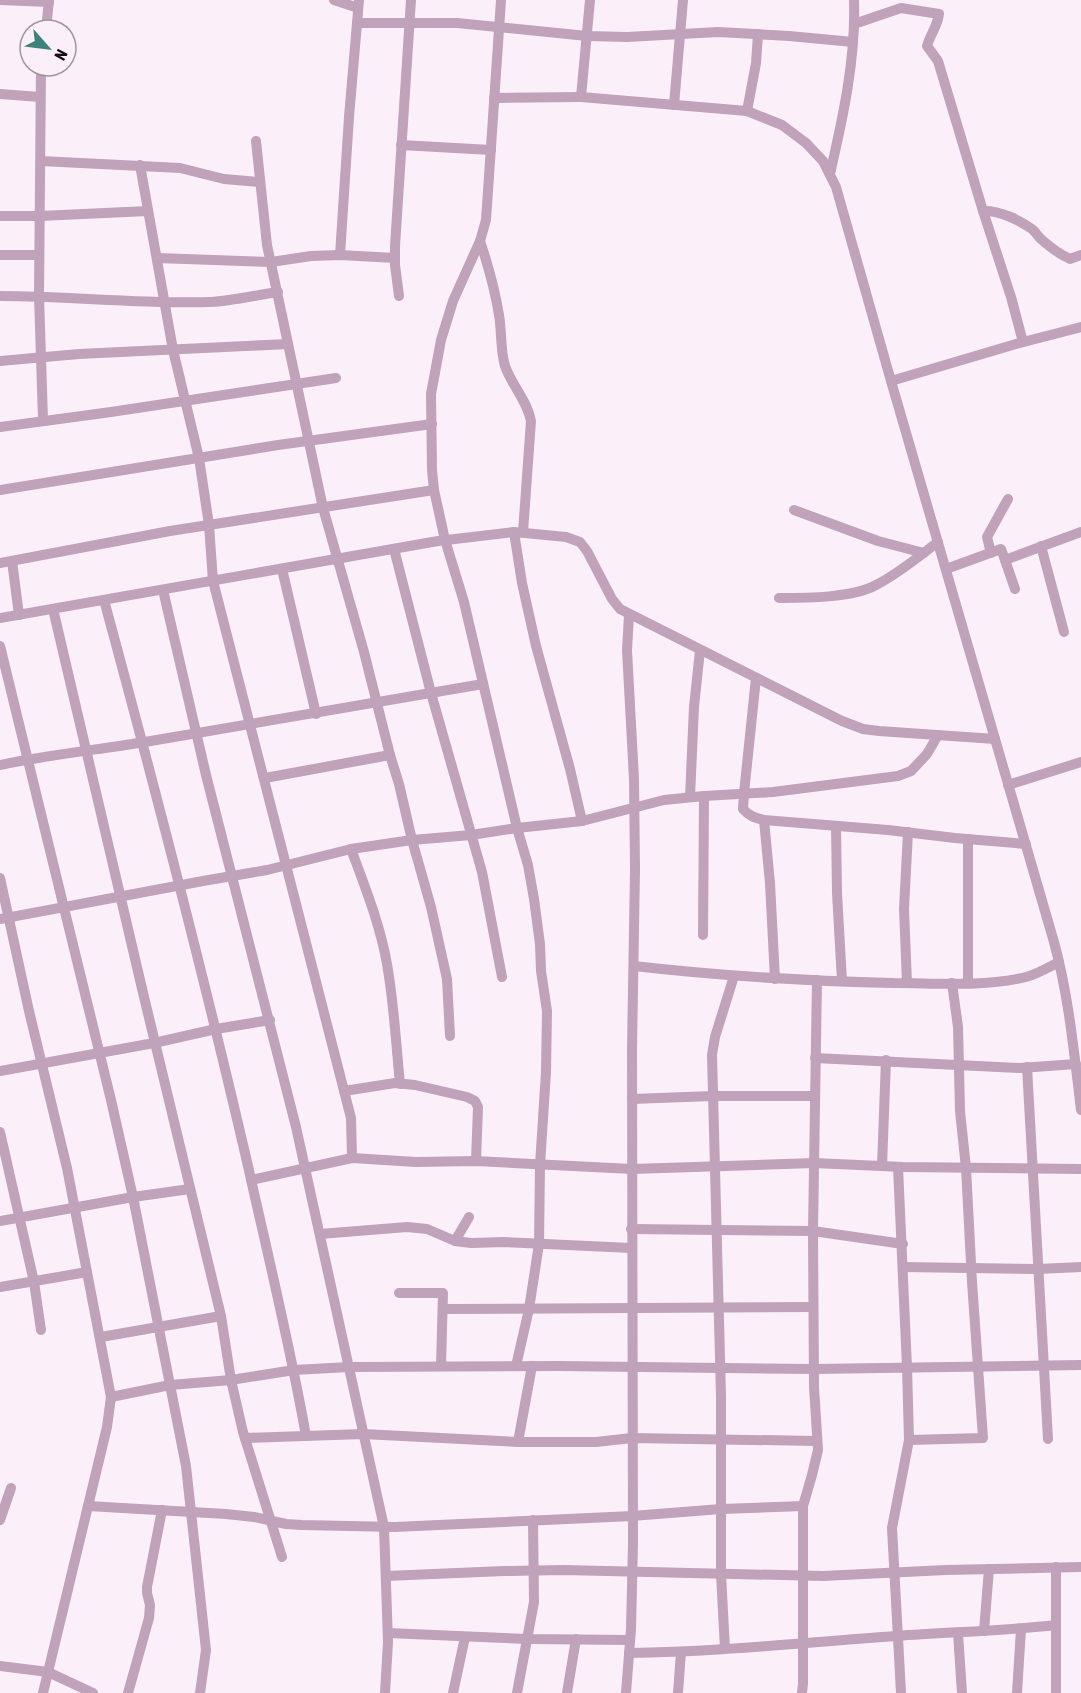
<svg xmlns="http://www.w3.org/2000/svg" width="1081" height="1693" viewBox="0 0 1081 1693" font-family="'Asap Condensed',sans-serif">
  <rect width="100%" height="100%" fill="#fbf0f9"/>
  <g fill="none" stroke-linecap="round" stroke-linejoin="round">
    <g stroke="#c0a2ba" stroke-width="10">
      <polyline points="0,0 49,2"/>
      <polyline points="334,0 358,8"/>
      <polyline points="501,0 486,220 480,241 453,301 441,340 431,394 432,470 434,490 445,540 464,602 517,828 528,865 534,899 540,944 541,971 547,1011 546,1072 540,1165 539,1244 529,1309 516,1366"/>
      <path d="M590,0L581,97L747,111L782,125L806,143L823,161L836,187L891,381L1054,942C1069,997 1074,1053 1081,1110"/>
      <polyline points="357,23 457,23 587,36 627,37 718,32 789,36 853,42"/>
      <path d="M854,24L901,8L939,14C938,25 930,35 927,46L938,61L983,211L1011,297L1023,342"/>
      <polyline points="46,30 49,0"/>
      <polyline points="41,66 39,296 43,420"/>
      <polyline points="0,94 40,97"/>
      <polyline points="494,98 581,97"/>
      <polyline points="674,105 683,0"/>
      <polyline points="747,111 756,63 758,34"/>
      <polyline points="256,141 267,245 323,508 364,652 390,755 399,784 412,840 431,907 447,979 450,1036"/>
      <polyline points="401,145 491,150"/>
      <polyline points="41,161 180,168 224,179 260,182"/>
      <polyline points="140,165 173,350 199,458 209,525 213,581 351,1118 352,1158"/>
      <path d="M830,174C843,117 856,59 854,0"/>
      <path d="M983,211C999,210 1019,220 1032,229C1036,232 1038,237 1042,240C1050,247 1059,254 1070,259L1081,255"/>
      <polyline points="0,216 40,216 148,211"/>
      <path d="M480,241C488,265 495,290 499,315C502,332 500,349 505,366C512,386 527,400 531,421L523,532"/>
      <polyline points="0,255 39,255"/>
      <polyline points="340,255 349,117 359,0"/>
      <polyline points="157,258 271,262 311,256 340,255 395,258"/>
      <path d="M0,296C70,296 140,304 210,302C233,301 256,295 278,292"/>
      <polyline points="399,296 395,265 395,246 411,0"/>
      <polyline points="0,361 79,354 288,344"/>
      <polyline points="891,381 1016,344 1081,327"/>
      <polyline points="0,427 111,412 336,378"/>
      <polyline points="0,490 278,445 432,424"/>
      <polyline points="794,510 878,541 924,553"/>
      <polyline points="514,532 522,583 536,646 570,769 582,821"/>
      <polyline points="1041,546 1064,632"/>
      <polyline points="394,549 431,693 482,872 502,977"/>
      <polyline points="991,553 987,537 1008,499"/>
      <polyline points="1005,560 1015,589"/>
      <polyline points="12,561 19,615"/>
      <polyline points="0,563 170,531 434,490"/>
      <polyline points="282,569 316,714"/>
      <polyline points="946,569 1001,549 1005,560 1081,532"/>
      <polyline points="163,590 206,775 296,1127 384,1527 388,1642 385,1693"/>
      <path d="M779,598C807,598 852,598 876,585C898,574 918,557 938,542"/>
      <path d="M104,600C155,788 204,976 248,1166C268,1256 290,1345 306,1436"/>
      <polyline points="53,609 144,997 221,1316 231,1380 243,1432 282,1557"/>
      <polyline points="0,618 438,541 514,532 566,537 580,542 587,551 612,599 620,609 842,721 863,729 879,731 995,739"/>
      <polyline points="0,646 111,1100 133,1197 186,1466 206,1650 200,1693"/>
      <path d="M756,678L744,793L743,809C749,816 755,818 764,820L888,830L955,838L1026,844"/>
      <path d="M0,765C48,755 96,750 145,742C258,723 371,704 483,684"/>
      <polyline points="265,778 390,755"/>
      <polyline points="1008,785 1081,762"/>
      <polyline points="690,797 694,707 700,650"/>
      <polyline points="764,820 770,883 775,979"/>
      <polyline points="836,826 837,893 842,981"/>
      <polyline points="968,839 968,983"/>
      <path d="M351,849C365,887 380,924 387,964C394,1003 396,1044 400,1084"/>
      <polyline points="0,878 29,1011 67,1168 111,1397 107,1427 43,1693"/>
      <polyline points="0,919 203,881 267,870 351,849 412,840 471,835 517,828 582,821 664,800 704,796 773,792 898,776 911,771 927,754 938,735"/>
      <polyline points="703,935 704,796"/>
      <path d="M634,966C720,976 807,981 894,983C937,983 984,987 1026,977C1038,974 1049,967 1059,962"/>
      <polyline points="907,983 904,909 908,832"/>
      <polyline points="815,1058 1020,1068 1076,1064"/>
      <polyline points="1027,1067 1048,1439"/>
      <polyline points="0,1071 154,1043 216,1029 270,1020"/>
      <polyline points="344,1091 395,1083 415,1085 467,1097 475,1101 478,1107 476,1161"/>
      <polyline points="632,1099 713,1096 814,1096"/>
      <polyline points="0,1132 34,1282 41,1330"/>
      <polyline points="882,1166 886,1060"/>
      <polyline points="898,1167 907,1367 909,1440 983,1438 972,1282 966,1168 960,1111 958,1027 952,983"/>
      <polyline points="251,1180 352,1158 416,1162 476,1161 632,1169 814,1163 903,1167 1081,1169"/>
      <polyline points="0,1221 133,1197 190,1189"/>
      <polyline points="631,1229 813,1231 903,1244"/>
      <polyline points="320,1234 407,1227 427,1229 455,1241 471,1243 504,1242 631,1248"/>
      <polyline points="455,1241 469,1217"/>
      <polyline points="903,1267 1038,1269 1081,1267"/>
      <polyline points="0,1287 87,1272"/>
      <polyline points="399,1293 443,1293 441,1366"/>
      <polyline points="443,1309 813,1307"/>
      <polyline points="101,1337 221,1316"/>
      <polyline points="111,1397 170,1385 231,1380 294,1370 349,1367 558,1366 814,1369 1081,1365"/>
      <polyline points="245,1438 363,1434 518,1442 596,1442 632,1438 817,1441"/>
      <polyline points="518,1442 532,1366"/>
      <polyline points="88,1506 226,1514 254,1517 286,1524 302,1525 395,1527 632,1516 721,1509 803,1506"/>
      <polyline points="0,1520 11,1488"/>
      <polyline points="1056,1567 1056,1693"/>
      <polyline points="386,1576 504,1571 564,1570 823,1576 946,1570 1081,1567"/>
      <polyline points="984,1631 989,1569"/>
      <polyline points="388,1633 528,1639 630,1640"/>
      <polyline points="958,1633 962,1693"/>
      <polyline points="725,1649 721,1574 721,1396 712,1055 715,1037 734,976"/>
      <path d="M629,1653C719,1652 808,1642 897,1636C950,1632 1003,1631 1056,1625"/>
      <polyline points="0,1666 48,1672 93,1693"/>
      <polyline points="128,1693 149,1618 150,1605 147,1593 147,1587 162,1510"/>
      <polyline points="453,1693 465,1637"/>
      <polyline points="517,1693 534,1602 533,1520"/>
      <polyline points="567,1693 576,1639"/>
      <polyline points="626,1693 631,1629 633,1543 632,1049 635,869 634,779 627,650 629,615"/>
      <polyline points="678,1693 681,1652"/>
      <polyline points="802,1693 803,1683 803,1506 812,1475 818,1450 814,1387 813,1231 817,980"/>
      <polyline points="901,1693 892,1528 909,1440"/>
      <polyline points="1017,1693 1021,1629"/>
    </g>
  </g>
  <g transform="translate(48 48) rotate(118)"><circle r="28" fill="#fbf0f9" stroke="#9f959d" stroke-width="1.5"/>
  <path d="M0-4.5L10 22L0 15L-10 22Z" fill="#3e8379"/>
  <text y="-9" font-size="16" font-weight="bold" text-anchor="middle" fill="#150c13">N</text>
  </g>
</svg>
